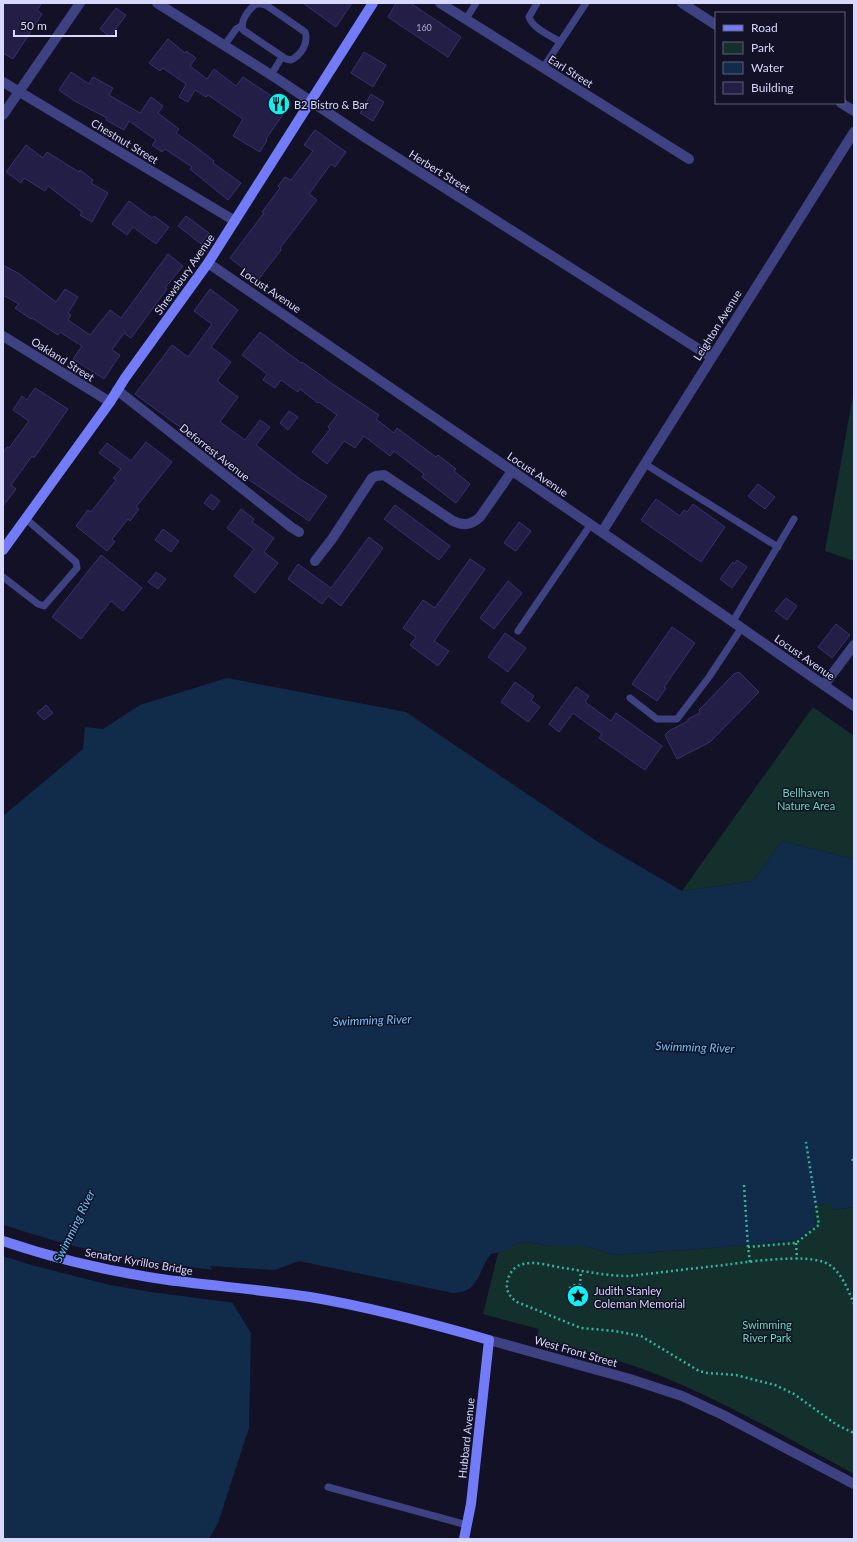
<svg xmlns="http://www.w3.org/2000/svg" width="857" height="1542" viewBox="0 0 857 1542" font-family="Lato,sans-serif">
  <rect width="100%" height="100%" fill="#121126"/>
  <g fill="#14302c">
    <polygon points="854,390 854,561 825,551"/>
    <polygon points="813,707 854,736 854,859 782,841 753,881 682,891"/>
    <path d="M832,1202L833,1210L854,1207V1474C789,1439 724,1401 656,1374C617,1359 577,1349 537,1337L539,1329L483,1314L498,1253L514,1245L525,1242L552,1246H586L615,1255L712,1248L796,1240L816,1225L813,1206Z"/>
  </g>
  <path fill="#112b4a" d="M227,678L406,712L598,842L682,891L753,881L782,841L854,859V1207L832,1210V1203L813,1206L816,1225L796,1240L712,1248L615,1255L586,1246H552L525,1242L514,1245L502,1252L491,1254C477,1271 481,1292 453,1293L299,1261L275,1270L210,1266L251,1333L249,1428L218,1523L209,1539H3V816L83,749L85,727L103,729L140,705Z"/>
  <polygon fill="#121126" points="3,1225 69,1245 117,1256 166,1264 214,1270 235,1303 151,1292 110,1285 35,1266 3,1256"/>
  <g fill="#221e46" stroke="#383171">
    <polygon points="3,3 42,3 37,10 42,14 13,59 3,53"/>
    <polygon points="303,3 352,3 336,27"/>
    <polygon points="396,3 410,3 461,37 448,57 388,17"/>
    <polygon points="116,8 126,15 110,37 100,29"/>
    <polygon points="168,39 185,53 186,51 196,58 190,66 207,79 214,69 236,86 243,77 288,107 266,139 267,140 260,152 233,136 243,119 208,95 206,97 195,90 188,102 179,97 186,84 163,68 160,71 149,63"/>
    <polygon points="364,52 386,65 373,87 351,73"/>
    <polygon points="71,72 89,84 93,77 113,88 109,95 140,113 151,97 163,106 158,113 179,129 176,133 196,147 214,161 213,163 241,183 228,200 190,169 192,167 165,149 162,152 152,145 156,140 129,121 124,130 106,120 107,118 73,100 59,90"/>
    <polygon points="371,94 384,102 373,121 360,113"/>
    <polygon points="315,130 346,152 335,167 331,164 309,194 317,200 280,248 281,250 258,280 230,258 264,213 262,212 280,188 278,186 285,177 291,180 313,151 304,145"/>
    <polygon points="26,145 43,158 47,152 79,172 80,170 93,180 91,183 108,193 92,222 80,215 82,212 48,186 45,191 24,178 21,183 6,172"/>
    <polygon points="129,201 152,218 154,216 169,227 156,244 133,227 127,235 112,224"/>
    <polygon points="186,216 209,233 201,244 178,226"/>
    <polygon points="168,254 183,266 165,288 167,289 131,338 124,333 112,350 120,355 104,379 73,359 82,346 60,332 58,335 32,318 31,319 15,308 19,304 3,295 3,265 18,273 56,302 65,289 78,297 68,313 71,315 68,320 90,335 110,310 121,318"/>
    <polygon points="210,289 238,310 211,347 231,362 217,381 238,397 220,422 245,440 260,420 270,427 256,445 300,479 327,496 309,521 226,464 217,457 218,455 135,394 172,345 188,357 212,324 194,311"/>
    <polygon points="260,332 301,363 302,362 334,385 379,415 376,419 394,433 397,428 436,457 438,455 456,469 454,471 470,484 456,503 422,477 424,474 394,451 390,456 364,436 355,448 344,441 327,464 312,452 330,429 328,427 337,415 319,402 318,403 300,389 298,392 281,380 275,388 263,380 267,374 242,355"/>
    <polygon points="35,388 68,409 43,445 34,458 32,456 11,485 16,489 3,506 3,453 7,447 9,448 29,421 13,410 22,396 27,400"/>
    <polygon points="289,411 298,417 288,430 280,423"/>
    <polygon points="146,442 172,462 136,507 139,509 130,521 128,519 112,539 115,542 107,551 76,526 88,510 91,512 116,480 113,478 121,469 99,453 107,443 131,461"/>
    <polygon points="758,484 775,497 765,509 748,496"/>
    <polygon points="211,494 220,501 213,510 204,503"/>
    <polygon points="656,499 680,516 684,510 687,512 693,504 725,527 701,562 641,520"/>
    <polygon points="395,505 450,546 439,560 384,519"/>
    <polygon points="241,509 254,519 252,522 274,538 264,552 278,563 255,593 234,576 254,549 227,528"/>
    <polygon points="519,522 531,531 516,551 504,543"/>
    <polygon points="163,529 179,541 171,552 155,540"/>
    <polygon points="369,537 383,548 341,606 328,596 322,604 288,579 298,564 331,588"/>
    <polygon points="101,555 142,588 123,611 111,601 81,639 52,617"/>
    <polygon points="470,559 485,569 434,641 449,651 438,666 410,645 416,637 403,628 423,600 435,608"/>
    <polygon points="737,560 747,567 732,588 720,579 733,562 735,564"/>
    <polygon points="156,572 166,579 158,589 148,582"/>
    <polygon points="508,581 522,593 494,629 480,618"/>
    <polygon points="786,598 797,606 787,620 775,611"/>
    <polygon points="836,624 850,635 832,658 818,647"/>
    <polygon points="672,627 695,643 664,687 666,688 657,701 632,684"/>
    <polygon points="505,633 526,648 508,672 488,657"/>
    <polygon points="739,672 759,692 710,742 677,759 665,735 669,731 688,721 688,719 700,713 699,710 734,674"/>
    <polygon points="515,682 534,696 531,700 540,707 528,722 501,702"/>
    <polygon points="576,687 589,696 585,702 611,721 616,713 662,746 645,770 599,738 602,734 573,713 559,732 549,724"/>
    <polygon points="46,705 53,713 44,720 37,713"/>
  </g>
  <g fill="none" stroke-linecap="round" stroke-linejoin="round">
    <g stroke="#36b3a0" stroke-width="2.5" stroke-dasharray="2 3" stroke-linecap="butt">
      <polyline points="852,1159 854,1162"/>
      <polyline points="744,1185 748,1247"/>
      <polyline points="796,1243 797,1259"/>
      <polyline points="750,1262 748,1247 796,1243 819,1225 806,1142"/>
      <polyline points="580,1286 581,1271"/>
      <circle cx="578" cy="1296" r="9"/>
      <path d="M570,1292L568,1290C571,1286 575,1284 580,1285"/>
      <path d="M854,1304C848,1290 841,1271 828,1264C808,1252 741,1263 716,1266C687,1269 657,1273 628,1276C606,1276 585,1271 563,1268C551,1266 533,1260 520,1265C513,1267 507,1277 507,1284C506,1292 511,1298 517,1302L581,1328L615,1331L641,1336L699,1371L707,1373L736,1375L775,1385L794,1394L837,1425L854,1433"/>
    </g>
    <g stroke="#3e4283" stroke-width="7">
      <path d="M537,3L529,17C533,29 550,35 560,42"/>
      <path d="M256,4H261L266,5L305,32C309,43 301,55 291,60L286,59L243,30C240,21 248,10 256,4Z"/>
      <polyline points="466,19 476,3"/>
      <polyline points="224,46 236,29 241,26"/>
      <polyline points="543,68 586,3"/>
      <polyline points="271,75 282,57"/>
      <polyline points="645,464 778,547"/>
      <polyline points="3,577 38,604 44,606 77,568 76,562 26,519"/>
      <polyline points="733,621 794,519"/>
      <polyline points="518,631 591,524"/>
      <polyline points="630,698 657,719 677,719 709,677 742,627"/>
      <polyline points="328,1487 467,1525"/>
    </g>
    <g stroke="#3e4283" stroke-width="10">
      <polyline points="157,3 276,78 366,138 711,357"/>
      <polyline points="440,3 689,159"/>
      <polyline points="682,3 716,25"/>
      <polyline points="3,82 235,221"/>
      <polyline points="841,103 854,111"/>
      <polyline points="3,115 80,3"/>
      <polyline points="208,263 723,615 854,706"/>
      <polyline points="3,336 110,402"/>
      <polyline points="117,390 291,527 299,532"/>
      <polyline points="602,532 854,132"/>
      <path d="M315,561L332,539L372,478L376,476L384,475L453,521C463,526 472,525 480,517L512,471"/>
      <polyline points="824,685 854,645"/>
    </g>
    <polyline stroke="#3e4283" stroke-width="10" points="489,1340 630,1379 682,1396 723,1415 854,1484"/>
    <g stroke="#737cf8" stroke-width="10">
      <polyline points="3,550 110,402 125,378 208,263 373,3"/>
      <path d="M3,1241C56,1259 112,1272 168,1280C215,1286 263,1290 310,1297C370,1307 430,1323 489,1340L471,1504L464,1539"/>
    </g>
  </g>
  <defs>
    <g id="restaurant-disc" transform="scale(1.15)"><circle r="9.5" fill="#0df1f3" stroke="#121126"/><path d="M-5-6h1v4h1v-4h1v4h1v-4h1v5L-1.5 .5V6h-2V.5L-5-1ZM5-6V6H3V1.5H1.5Q1.5-4 5-6Z" fill="#111"/></g>
    <g id="sight-disc" transform="scale(1.15)"><circle r="9.5" fill="#0df1f3" stroke="#121126"/><path d="M0-6L1.8-2.2L6-1.7L2.9 1.2L3.7 5.4L0 3.3L-3.7 5.4L-2.9 1.2L-6-1.7L-1.8-2.2Z" fill="#111"/></g>
  </defs>
  <g fill-rule="evenodd">
    <use href="#restaurant-disc" x="279" y="104"/>
    <use href="#sight-disc" x="578" y="1296"/>
  </g>
  <g text-anchor="middle" dominant-baseline="central" stroke-width="3" stroke-linejoin="round" paint-order="stroke">
    <g font-size="9" fill="#aaaacf">
      <text x="424" y="27">160</text>
    </g>
    <g font-size="11" fill="#d8d8fd" stroke="#121126">
      <text transform="translate(571 71) rotate(32)">Earl Street</text>
      <text transform="translate(125 141) rotate(31)">Chestnut Street</text>
      <text transform="translate(440 171) rotate(32)">Herbert Street</text>
      <text transform="translate(184 274) rotate(-55)">Shrewsbury Avenue</text>
      <text transform="translate(271 290) rotate(34)">Locust Avenue</text>
      <text transform="translate(717 325) rotate(-58)">Leighton Avenue</text>
      <text transform="translate(63 359) rotate(32)">Oakland Street</text>
      <text transform="translate(215 452) rotate(38)">Deforrest Avenue</text>
      <text transform="translate(538 474) rotate(34)">Locust Avenue</text>
      <text transform="translate(805 657) rotate(35)">Locust Avenue</text>
      <text transform="translate(139 1261) rotate(10)">Senator Kyrillos Bridge</text>
      <text transform="translate(576 1351) rotate(16)">West Front Street</text>
      <text transform="translate(466 1438) rotate(-84)">Hubbard Avenue</text>
    </g>
    <g font-size="11" fill="#d8d8fd" stroke="#121126" text-anchor="start">
      <text x="294" y="104">B2 Bistro &amp; Bar</text>
      <text x="594" y="1290">Judith Stanley<tspan x="594" dy="13">Coleman Memorial</tspan></text>
    </g>
    <g font-size="11" fill="#66dab3" stroke="#121126">
      <text x="806" y="792">Bellhaven<tspan x="806" dy="13">Nature Area</tspan></text>
      <text x="767" y="1324">Swimming<tspan x="767" dy="13">River Park</tspan></text>
    </g>
    <g font-size="12" font-style="italic" fill="#6bc3f8" stroke="#121126">
      <text transform="translate(372 1020) rotate(-2)">Swimming River</text>
      <text transform="translate(695 1047) rotate(2)">Swimming River</text>
      <text transform="translate(74 1226) rotate(-64)">Swimming River</text>
    </g>
  </g>
  <rect width="857" height="1542" fill="none" stroke="#d8d8fd" stroke-width="8"/>
  <rect x="715" y="12" width="130" height="92" fill="#121126" stroke="#61617c"/>
  <rect x="723" y="25" width="20" height="6" fill="#737cf8" stroke="#61617c"/>
  <text x="751" y="32" font-size="12" fill="#d8d8fd">Road</text>
  <rect x="723" y="42" width="20" height="12" fill="#14302c" stroke="#61617c"/>
  <text x="751" y="52" font-size="12" fill="#d8d8fd">Park</text>
  <rect x="723" y="62" width="20" height="12" fill="#112b4a" stroke="#61617c"/>
  <text x="751" y="72" font-size="12" fill="#d8d8fd">Water</text>
  <rect x="723" y="82" width="20" height="12" fill="#221e46" stroke="#61617c"/>
  <text x="751" y="92" font-size="12" fill="#d8d8fd">Building</text>
  <path d="M14 30v6h102v-6" fill="none" stroke="#d8d8fd" stroke-width="2"/>
  <text x="20" y="30" font-size="12" fill="#d8d8fd" stroke="#121126" stroke-width="3" paint-order="stroke">50 m</text>
</svg>
